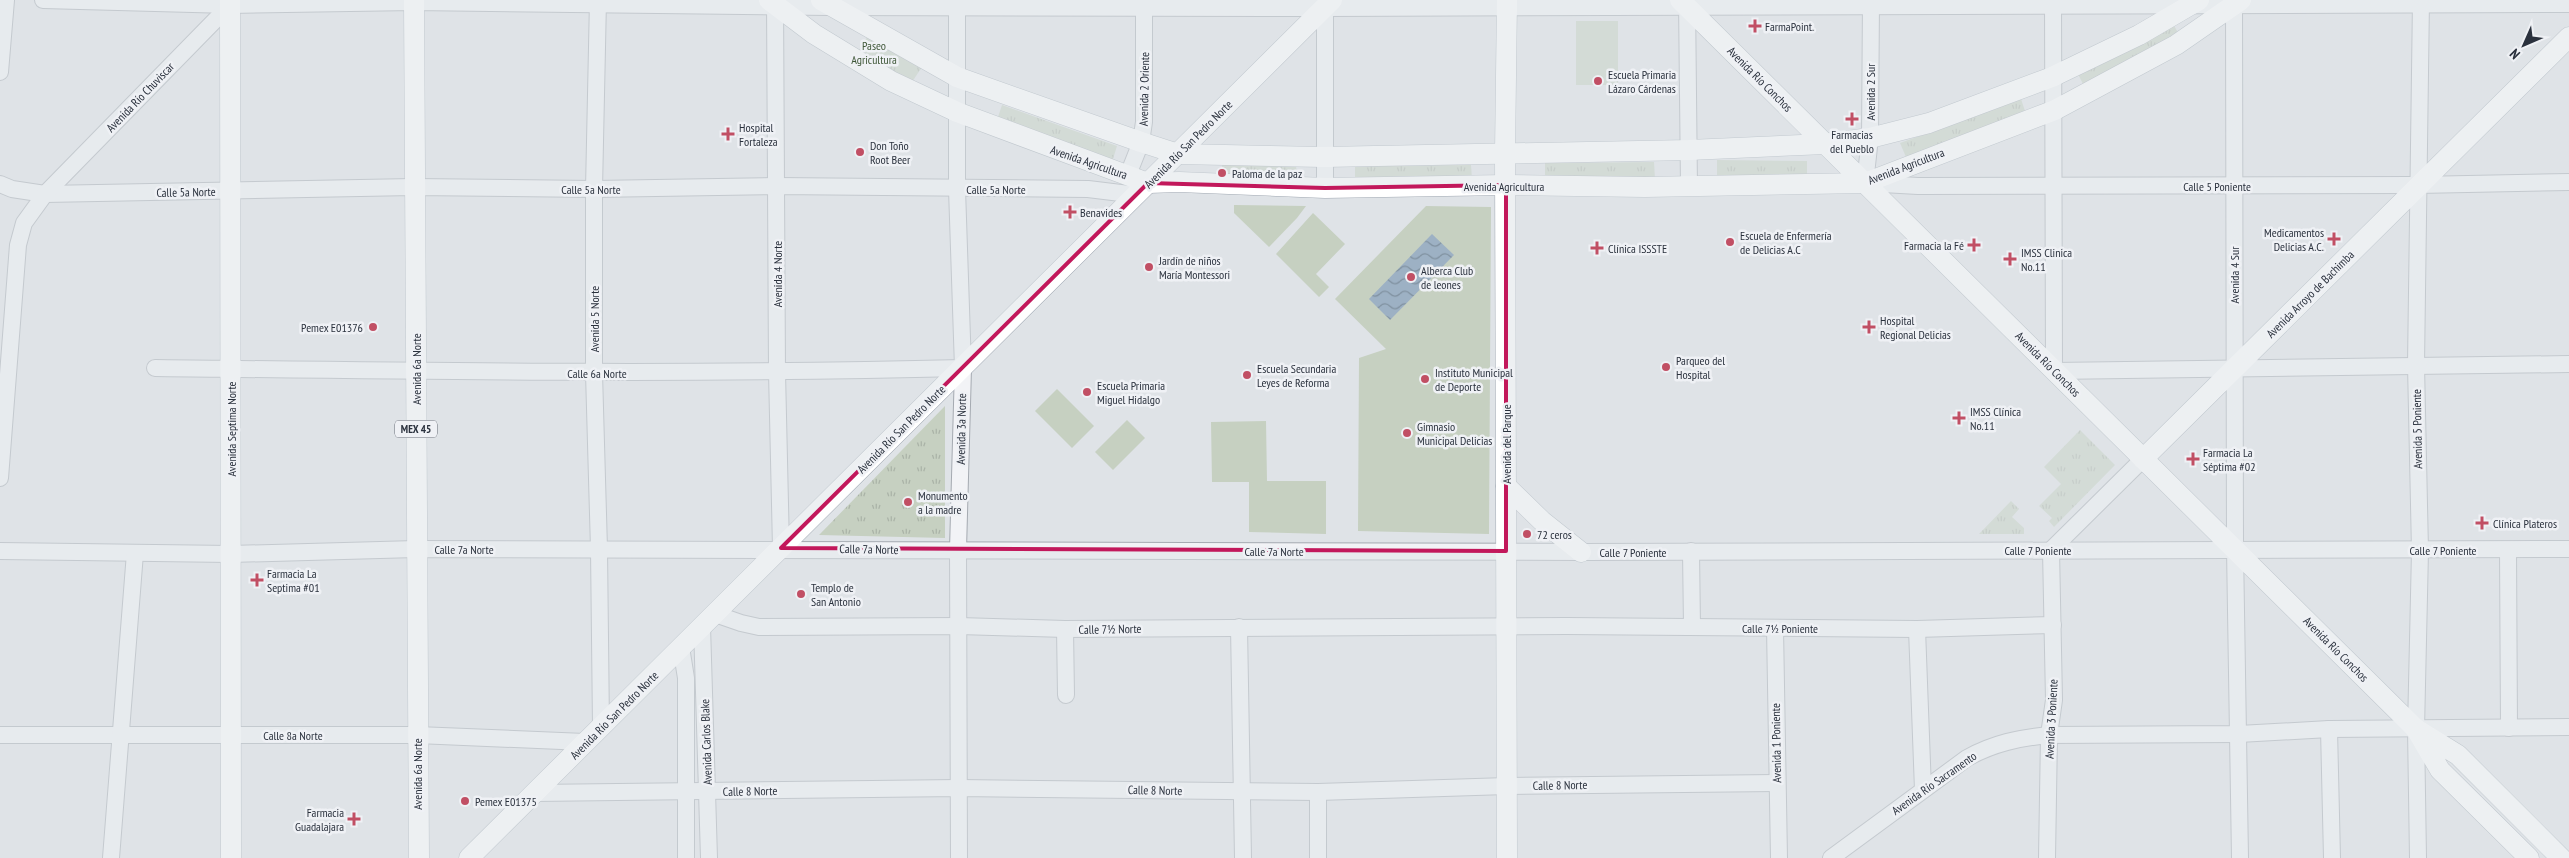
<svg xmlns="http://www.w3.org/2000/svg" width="2569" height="858" viewBox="0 0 2569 858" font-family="'PT Sans Narrow',sans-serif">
  <defs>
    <pattern id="park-tufts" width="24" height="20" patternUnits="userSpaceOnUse" patternTransform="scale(1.25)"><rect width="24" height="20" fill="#c6d0c1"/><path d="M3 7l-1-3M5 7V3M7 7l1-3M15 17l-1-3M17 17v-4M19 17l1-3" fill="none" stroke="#aab3a7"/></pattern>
    <pattern id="water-waves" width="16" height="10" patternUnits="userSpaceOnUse" patternTransform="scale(1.25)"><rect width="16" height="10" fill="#9db1c4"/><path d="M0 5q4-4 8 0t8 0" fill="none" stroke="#8091a0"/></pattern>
  </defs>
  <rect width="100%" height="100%" fill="#dfe3e7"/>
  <g fill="#c6d0c1">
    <rect x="1576" y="21" width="42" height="64"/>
    <polygon points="1234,205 1306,206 1297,218 1269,247 1234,213"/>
    <polygon points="1426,206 1491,207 1489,534 1358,531 1359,358 1386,349 1335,299"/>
    <polygon points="1313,213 1345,244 1316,274 1329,287 1319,297 1276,254"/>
    <polygon points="1057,389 1094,426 1072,448 1035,411"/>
    <polygon points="1127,420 1145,438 1113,470 1095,452"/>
    <polygon points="1266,421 1267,481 1326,481 1326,534 1249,532 1249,482 1212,482 1211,422"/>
  </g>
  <g fill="url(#park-tufts)">
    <polygon points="2173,24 2180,36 2084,86 2078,74"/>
    <polygon points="869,34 922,67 910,85 854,58"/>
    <polygon points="2021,99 2026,114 1906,157 1900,143"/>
    <polygon points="1002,105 1117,146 1112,162 995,126"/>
    <polygon points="1717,160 1807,161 1807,178 1717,178"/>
    <polygon points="1654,162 1655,179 1545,181 1545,163"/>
    <polygon points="1296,163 1297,183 1223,185 1222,165"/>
    <polygon points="1471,165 1472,179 1355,180 1355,166"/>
    <polygon points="945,406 945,538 819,535"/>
    <polygon points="2080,430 2115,465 2054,527 2049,521 2052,518 2039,506 2061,484 2044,467"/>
    <polygon points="2011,501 2019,509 2012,517 2024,528 2024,534 1979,534"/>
  </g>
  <polygon fill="url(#water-waves)" points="1432,234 1454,255 1390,320 1369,299"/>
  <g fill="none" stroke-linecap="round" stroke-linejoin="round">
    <g stroke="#a5aab1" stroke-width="18">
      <g id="minor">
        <polyline points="43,0 230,5 414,2 830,7 1325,8 2569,4"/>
        <polyline points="598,0 594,189 594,373 599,549 601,727"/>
        <polyline points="775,0 777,372 781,548"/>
        <polyline points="957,0 957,189 963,368 958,550 959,858"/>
        <polyline points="1325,0 1325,188"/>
        <polyline points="1687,0 1689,187"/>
        <polyline points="1871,0 1870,138 1865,183 1918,186 2418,185 2569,182"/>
        <polyline points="2053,0 2054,371 2569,364"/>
        <polyline points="2234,0 2235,549 2240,858"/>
        <polyline points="0,72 6,0"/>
        <polyline points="1128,175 1141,142 1144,122 1144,0"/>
        <polyline points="0,184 12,189 45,194 413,187 594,189 777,186 1088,189 1137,195"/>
        <path d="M155,368C424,371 693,375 963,368"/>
        <polyline points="0,478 18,245 24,223 45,194 230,5"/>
        <polyline points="2508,550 2509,728"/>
        <polyline points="0,551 231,554 416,549 1581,552 2569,549"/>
        <polyline points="1691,551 1692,627"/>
        <polyline points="715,614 741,623 759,627 959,626 1065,629 1566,626 1917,629 2053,625"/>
        <polyline points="702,626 709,858"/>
        <polyline points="1239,627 1243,858"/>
        <polyline points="1775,628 1779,858"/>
        <polyline points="1065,629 1066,695"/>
        <polyline points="1917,629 1923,790"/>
        <polyline points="681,647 686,678 686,858"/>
        <polyline points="2329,729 2332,858"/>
        <polyline points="0,735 417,735 585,742"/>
        <polyline points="534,793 959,788 1318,792 1507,786 1776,783"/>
        <polyline points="111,858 135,553"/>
        <polyline points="1318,858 1318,792"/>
        <path d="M1831,858L1967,758C1994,743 2019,738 2049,735L2239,734L2329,729L2569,727"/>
        <polyline points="2047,858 2049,735 2054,700 2051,550 2143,459"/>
        <polyline points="2418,858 2416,729 2420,551 2416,365 2421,0"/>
      </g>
    </g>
    <g stroke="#a0a8b2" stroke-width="21">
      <g id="major">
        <polyline points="230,0 231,858"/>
        <polyline points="414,0 419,858"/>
        <polyline points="769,0 814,34 891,81 957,112 1148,183 1179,182 1325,188 1506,185 1645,187 1865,183 2055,110 2176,45 2241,0"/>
        <polyline points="821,0 957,77 1141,142 1178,154 1324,157 1689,150 1825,144 1870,138 1929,123 2052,77 2139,35 2199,0"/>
        <polyline points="1680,0 2416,729"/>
        <polyline points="2143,459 2569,37"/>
        <polyline points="1506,486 1542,521 1581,552"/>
        <polyline points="469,858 1332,0"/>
        <polyline points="1507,858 1505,153 1507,0"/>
        <polyline points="2529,858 2440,770 2416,729 2458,755 2561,858"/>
      </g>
    </g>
    <use href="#minor" stroke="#f2f3f6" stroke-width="16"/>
    <use href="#major" stroke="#fff" stroke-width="20"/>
  </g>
  <path d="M0 0H2569V858H0ZM1148,183L1325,188L1506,185V551L781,548Z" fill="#dfe3e7" fill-opacity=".55" fill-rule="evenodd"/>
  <path fill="none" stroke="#c2185b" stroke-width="4" stroke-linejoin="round" d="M1148,183L1325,188L1506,185V551L781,548Z"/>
  <g fill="#c14f64" stroke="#eff1f5" stroke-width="2">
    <path d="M1752.5 18.5h5v5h5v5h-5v5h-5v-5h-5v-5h5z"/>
    <circle cx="1598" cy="81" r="5"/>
    <path d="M1849.5 111.5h5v5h5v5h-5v5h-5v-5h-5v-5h5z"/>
    <path d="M725.5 126.5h5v5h5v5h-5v5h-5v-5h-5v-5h5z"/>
    <circle cx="860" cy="152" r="5"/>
    <circle cx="1222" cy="173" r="5"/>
    <path d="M1067.5 204.5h5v5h5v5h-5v5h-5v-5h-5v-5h5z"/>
    <path d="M2331.5 231.5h5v5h5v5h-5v5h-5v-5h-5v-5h5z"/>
    <circle cx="1730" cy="242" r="5"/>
    <path d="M1971.5 237.5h5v5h5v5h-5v5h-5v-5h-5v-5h5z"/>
    <path d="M1594.5 240.5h5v5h5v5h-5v5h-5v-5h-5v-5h5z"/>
    <path d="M2007.5 251.5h5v5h5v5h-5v5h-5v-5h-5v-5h5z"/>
    <circle cx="1149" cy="267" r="5"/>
    <circle cx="1411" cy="277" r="5"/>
    <circle cx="373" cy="327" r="5"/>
    <path d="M1866.5 319.5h5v5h5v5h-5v5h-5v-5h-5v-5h5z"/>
    <circle cx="1666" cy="367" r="5"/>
    <circle cx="1247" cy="375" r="5"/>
    <circle cx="1425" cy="379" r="5"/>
    <circle cx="1087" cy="392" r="5"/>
    <path d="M1956.5 410.5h5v5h5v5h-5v5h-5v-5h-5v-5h5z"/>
    <circle cx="1407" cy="433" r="5"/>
    <path d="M2190.5 451.5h5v5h5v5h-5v5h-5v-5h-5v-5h5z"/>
    <circle cx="908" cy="502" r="5"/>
    <path d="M2479.5 515.5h5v5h5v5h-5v5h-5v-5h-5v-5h5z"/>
    <circle cx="1527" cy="534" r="5"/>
    <path d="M254.5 572.5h5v5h5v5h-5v5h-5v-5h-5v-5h5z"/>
    <circle cx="801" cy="594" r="5"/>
    <circle cx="465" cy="801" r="5"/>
    <path d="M351.5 811.5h5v5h5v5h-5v5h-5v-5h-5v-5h5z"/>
  </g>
  <g text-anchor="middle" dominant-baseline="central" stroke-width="5" stroke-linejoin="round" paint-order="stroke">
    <rect fill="#eff1f5" stroke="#656b74" stroke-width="1" x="395" y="420.5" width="42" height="17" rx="4"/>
    <g font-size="11" font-weight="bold" fill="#2a313d">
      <text x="416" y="429">MEX 45</text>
    </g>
    <g font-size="12" fill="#2a313d" stroke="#eff1f5" text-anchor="start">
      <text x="1765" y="26">FarmaPoint.</text>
      <text x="1608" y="74">Escuela Primaria<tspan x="1608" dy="14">Lázaro Cárdenas</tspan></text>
      <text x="739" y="127">Hospital<tspan x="739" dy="14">Fortaleza</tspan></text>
      <text x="1852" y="134" text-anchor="middle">Farmacias<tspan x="1852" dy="14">del Pueblo</tspan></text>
      <text x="870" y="145">Don Toño<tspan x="870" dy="14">Root Beer</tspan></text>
      <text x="1232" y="173">Paloma de la paz</text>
      <text x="1080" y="212">Benavides</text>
      <text x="2324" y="232" text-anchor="end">Medicamentos<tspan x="2324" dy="14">Delicias A.C.</tspan></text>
      <text x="1740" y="235">Escuela de Enfermería<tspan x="1740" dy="14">de Delicias A.C</tspan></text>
      <text x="1964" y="245" text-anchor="end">Farmacia la Fé</text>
      <text x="1608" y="248">Clínica ISSSTE</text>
      <text x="2021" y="252">IMSS Clinica<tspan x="2021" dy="14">No.11</tspan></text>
      <text x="1159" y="260">Jardín de niños<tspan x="1159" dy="14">María Montessori</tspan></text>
      <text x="1421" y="270">Alberca Club<tspan x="1421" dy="14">de leones</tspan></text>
      <text x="1880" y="320">Hospital<tspan x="1880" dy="14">Regional Delicias</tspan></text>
      <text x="363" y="327" text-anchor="end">Pemex E01376</text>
      <text x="1676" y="360">Parqueo del<tspan x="1676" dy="14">Hospital</tspan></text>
      <text x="1257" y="368">Escuela Secundaria<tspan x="1257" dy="14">Leyes de Reforma</tspan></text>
      <text x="1435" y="372">Instituto Municipal<tspan x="1435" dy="14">de Deporte</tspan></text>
      <text x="1097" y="385">Escuela Primaria<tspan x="1097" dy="14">Miguel Hidalgo</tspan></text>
      <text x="1970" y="411">IMSS Clínica<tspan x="1970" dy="14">No.11</tspan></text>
      <text x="1417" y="426">Gimnasio<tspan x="1417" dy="14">Municipal Delicias</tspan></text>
      <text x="2203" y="452">Farmacia La<tspan x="2203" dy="14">Séptima #02</tspan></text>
      <text x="918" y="495">Monumento<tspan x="918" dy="14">a la madre</tspan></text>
      <text x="2493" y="523">Clínica Plateros</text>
      <text x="1537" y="534">72 ceros</text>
      <text x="267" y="573">Farmacia La<tspan x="267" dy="14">Septima #01</tspan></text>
      <text x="811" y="587">Templo de<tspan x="811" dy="14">San Antonio</tspan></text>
      <text x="475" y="801">Pemex E01375</text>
      <text x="344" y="812" text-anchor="end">Farmacia<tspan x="344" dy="14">Guadalajara</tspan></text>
    </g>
    <g font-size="12" fill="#3f5738" stroke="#eff1f5">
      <text x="874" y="45">Paseo<tspan x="874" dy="14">Agricultura</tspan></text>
    </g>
    <g font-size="12" fill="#2a313d" stroke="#eff1f5">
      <text transform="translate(1760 79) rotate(45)">Avenida Río Conchos</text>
      <text transform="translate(1144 89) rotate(-89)">Avenida 2 Oriente</text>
      <text transform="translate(1870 92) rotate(-90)">Avenida 2 Sur</text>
      <text transform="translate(140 97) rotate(-46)">Avenida Río Chuviscar</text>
      <text transform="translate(1188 144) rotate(-45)">Avenida Río San Pedro Norte</text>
      <text transform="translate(1089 162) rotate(19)">Avenida Agricultura</text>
      <text transform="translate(1906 166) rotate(-21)">Avenida Agricultura</text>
      <text x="1504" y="186">Avenida Agricultura</text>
      <text x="2217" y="186">Calle 5 Poniente</text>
      <text x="591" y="189">Calle 5a Norte</text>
      <text x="996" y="189">Calle 5a Norte</text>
      <text transform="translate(186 192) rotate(-1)">Calle 5a Norte</text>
      <text transform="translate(777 274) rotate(-90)">Avenida 4 Norte</text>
      <text transform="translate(2234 275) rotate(-90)">Avenida 4 Sur</text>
      <text transform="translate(2310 294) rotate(-45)">Avenida Arroyo de Bachimba</text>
      <text transform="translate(594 319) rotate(-90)">Avenida 5 Norte</text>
      <text transform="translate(2048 364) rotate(45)">Avenida Río Conchos</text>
      <text transform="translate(416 369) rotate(-90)">Avenida 6a Norte</text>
      <text x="597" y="373">Calle 6a Norte</text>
      <text transform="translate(231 429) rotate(-90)">Avenida Septima Norte</text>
      <text transform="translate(901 429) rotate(-45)">Avenida Río San Pedro Norte</text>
      <text transform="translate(961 429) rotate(-89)">Avenida 3a Norte</text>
      <text transform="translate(2417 429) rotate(-91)">Avenida 5 Poniente</text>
      <text transform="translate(1506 444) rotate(-90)">Avenida del Parque</text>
      <text x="464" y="549">Calle 7a Norte</text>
      <text transform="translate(869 549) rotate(1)">Calle 7a Norte</text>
      <text x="2038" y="550">Calle 7 Poniente</text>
      <text x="2443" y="550">Calle 7 Poniente</text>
      <text x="1274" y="551">Calle 7a Norte</text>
      <text x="1633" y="552">Calle 7 Poniente</text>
      <text x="1780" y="628">Calle 7½ Poniente</text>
      <text transform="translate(1110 629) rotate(-1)">Calle 7½ Norte</text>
      <text transform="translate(2336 649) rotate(45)">Avenida Río Conchos</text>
      <text transform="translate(614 715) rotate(-45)">Avenida Río San Pedro Norte</text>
      <text transform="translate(2051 719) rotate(-87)">Avenida 3 Poniente</text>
      <text x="293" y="735">Calle 8a Norte</text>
      <text transform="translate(706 742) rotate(-92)">Avenida Carlos Blake</text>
      <text transform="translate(1776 743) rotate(-91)">Avenida 1 Poniente</text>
      <text transform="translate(417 774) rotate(-90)">Avenida 6a Norte</text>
      <text transform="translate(1934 783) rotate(-35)">Avenida Río Sacramento</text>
      <text transform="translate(1560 785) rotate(-1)">Calle 8 Norte</text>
      <text transform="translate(1155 790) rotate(1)">Calle 8 Norte</text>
      <text transform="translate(750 791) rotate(-1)">Calle 8 Norte</text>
    </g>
  </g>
  <g transform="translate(2524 45) rotate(225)" stroke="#eff1f5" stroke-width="4" paint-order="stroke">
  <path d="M0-4L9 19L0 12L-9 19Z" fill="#2a313d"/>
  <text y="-8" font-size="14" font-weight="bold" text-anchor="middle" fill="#2a313d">N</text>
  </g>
</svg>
